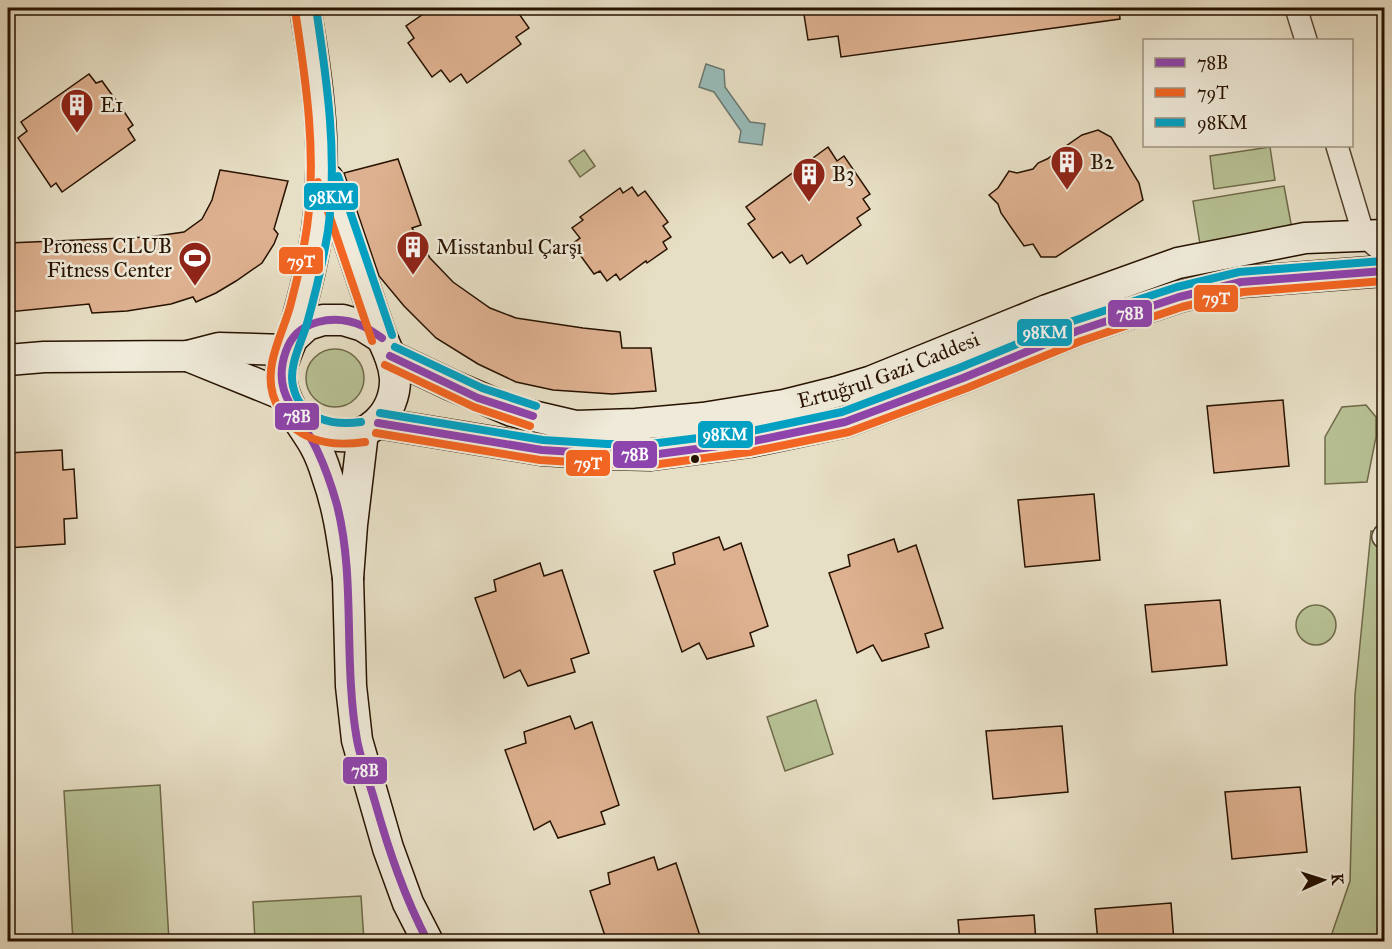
<svg xmlns="http://www.w3.org/2000/svg" width="1392" height="949" viewBox="0 0 1392 949" font-family="'IM FELL Great Primer',serif">
  <rect width="100%" height="100%" fill="#e7dfc5"/>
  <filter id="stains"><feTurbulence type="fractalNoise" baseFrequency=".00333" numOctaves="4"/><feColorMatrix values="0 0 0 0 .2 0 0 0 0 .09 0 0 0 0 .02 0 0 0 .5 -.17"/></filter>
  <radialGradient id="worn" r=".72"><stop offset=".6" stop-color="#630" stop-opacity="0"/><stop offset="1" stop-color="#630" stop-opacity=".3"/></radialGradient>
  <g fill="#b7c194" stroke="#6f6a4a" stroke-width="1.5">
    <polygon points="1270,147 1275,180 1214,189 1210,156"/>
    <polygon points="584,150 595,166 580,177 569,161"/>
    <polygon points="1284,186 1292,229 1200,244 1193,201"/>
    <circle cx="335" cy="378" r="29"/>
    <polygon points="1366,405 1376,417 1376,437 1367,482 1325,484 1325,437 1342,407"/>
    <polygon points="1371,531 1384,532 1384,941 1329,942 1350,881 1355,695"/>
    <circle cx="1316" cy="625" r="20"/>
    <polygon points="816,700 833,754 785,771 767,717"/>
    <polygon points="160,785 169,941 73,941 64,791"/>
    <polygon points="361,896 364,941 255,941 253,902"/>
  </g>
  <polygon fill="#98bcba" stroke="#6b7870" stroke-width="1.5" points="706,64 724,70 725,87 750,122 765,124 762,145 739,142 741,131 714,92 699,87"/>
  <g fill="#ddb08f" stroke="#271200" stroke-width="1.5">
    <polygon points="432,8 515,8 529,28 516,37 521,44 467,83 461,74 450,82 441,70 432,77 408,43 414,38 406,26"/>
    <polygon points="803,8 1119,8 1120,19 841,57 838,36 808,40"/>
    <polygon points="89,74 96,83 102,81 123,110 133,125 128,129 135,140 62,192 56,183 51,187 18,138 27,131 21,122"/>
    <polygon points="1098,130 1111,137 1139,183 1143,200 1056,257 1041,257 1033,244 1024,246 1001,213 998,204 989,195 998,188 1009,171 1017,173 1033,169 1038,163 1047,159 1082,135"/>
    <polygon points="828,147 837,161 844,156 870,194 863,199 870,209 857,218 861,225 807,264 802,255 790,263 782,252 773,258 748,224 755,219 746,207"/>
    <polygon points="398,159 421,225 412,228 430,258 453,282 490,308 516,318 583,328 620,332 622,348 651,348 656,391 612,394 553,390 516,382 478,364 436,338 404,306 379,276 344,173"/>
    <polygon points="220,170 288,181 274,229 278,234 274,244 262,263 236,281 216,293 196,302 193,297 171,304 127,311 92,313 89,304 8,312 8,243 149,237 184,232 202,219 212,200"/>
    <polygon points="632,187 638,196 645,191 668,222 663,226 671,237 663,242 667,249 647,263 646,261 620,280 616,274 607,281 600,271 594,274 572,244 580,238 572,228 583,220 580,217 620,188 623,193"/>
    <polygon points="1283,400 1289,466 1214,473 1207,406"/>
    <polygon points="62,450 63,470 74,469 77,518 64,519 65,544 8,548 8,453"/>
    <polygon points="1094,494 1100,560 1025,567 1018,500"/>
    <polygon points="719,537 724,550 741,543 768,626 750,633 754,646 707,659 699,643 682,652 654,571 675,564 673,553"/>
    <polygon points="894,539 898,552 916,545 943,628 925,634 929,647 882,661 873,645 857,653 829,573 850,566 848,555"/>
    <polygon points="540,563 544,576 562,570 589,653 571,659 575,672 528,686 520,670 504,678 475,598 496,591 494,580"/>
    <polygon points="1220,600 1227,665 1152,672 1145,605"/>
    <polygon points="570,716 575,729 592,722 619,805 601,812 605,824 558,838 550,821 534,830 505,750 526,743 524,732"/>
    <polygon points="1062,726 1068,792 993,799 986,731"/>
    <polygon points="1300,787 1307,852 1232,859 1225,792"/>
    <polygon points="654,857 658,870 676,863 702,942 607,942 590,891 610,884 608,873"/>
    <polygon points="1171,903 1174,942 1098,942 1095,909"/>
    <polygon points="1034,915 1036,942 960,942 958,920"/>
  </g>
  <g fill="none" stroke-linecap="round" stroke-linejoin="round">
    <g stroke="#574531" stroke-width="24">
      <g id="street">
        <polyline points="1296,8 1306,40"/>
        <polyline points="1337,146 1364,236 1384,253"/>
        <polyline points="1383,537 1384,535"/>
      </g>
    </g>
    <g stroke="#271200" stroke-width="33">
      <g id="secondary">
        <path d="M305,8C320,93 330,174 312,260C307,285 300,310 293,335C290,348 282,359 281,373C280,401 303,424 315,446C320,455 324,466 327,476C339,509 343,544 348,578"/>
        <polyline points="293,338 307,325 323,320 343,320 363,326 382,338"/>
        <polyline points="188,356 284,395"/>
        <path id="s1" d="M390,356L451,385L512,411L576,426L636,424L703,418L784,405L836,392L872,381L1047,310L1178,263L1305,238L1384,235"/>
        <polyline points="8,360 44,357 188,356 219,348 286,350"/>
        <path d="M297,418C308,425 318,432 331,435C367,443 396,413 395,378C394,364 388,351 382,338L328,179"/>
        <polyline points="378,423 542,450 607,454 651,455 749,442 845,422 963,378 1077,331 1179,297 1241,282 1384,271"/>
        <polyline points="363,432 352,525 348,578 351,686 357,740 388,848 408,903 428,942"/>
      </g>
    </g>
    <use href="#street" stroke="#efead9" stroke-width="21"/>
    <use href="#secondary" stroke="#efead9" stroke-width="30"/>
    <g stroke="#efead9" stroke-width="12">
      <g id="bus-1">
        <path d="M382,338C376,334 369,329 363,326C335,314 297,319 286,351C270,395 301,414 317,450C325,467 332,487 337,505C352,564 347,626 351,686C352,704 354,723 357,740C361,761 369,781 375,802C389,851 404,896 428,942"/>
        <polyline points="390,356 478,398 533,416"/>
        <polyline points="378,423 542,450 607,454 651,455 749,442 845,422 963,378 1077,331 1179,297 1241,282 1384,271"/>
      </g>
    </g>
    <g stroke="#efead9" stroke-width="12">
      <g id="bus-2">
        <path d="M295,10C306,81 317,154 307,227C303,254 297,281 290,307C282,335 264,365 273,395C287,438 324,448 365,442"/>
        <polyline points="318,182 372,341"/>
        <polyline points="385,365 474,407 530,426"/>
        <polyline points="376,433 540,460 606,464 652,465 750,452 849,432 967,388 1081,341 1182,307 1243,292 1384,281"/>
      </g>
    </g>
    <g stroke="#efead9" stroke-width="12">
      <g id="bus-3">
        <path d="M316,8C327,81 338,156 328,231C323,261 316,291 308,320C303,340 288,365 293,386C300,419 332,426 361,422"/>
        <polyline points="338,176 392,335"/>
        <polyline points="395,347 482,388 536,406"/>
        <polyline points="380,413 543,440 607,444 650,444 747,432 842,412 959,368 1073,321 1177,287 1239,272 1383,261"/>
      </g>
    </g>
    <use href="#bus-1" stroke="#8e44ad" stroke-width="8"/>
    <use href="#bus-2" stroke="#f26522" stroke-width="8"/>
    <use href="#bus-3" stroke="#02a1c4" stroke-width="8"/>
  </g>
  <defs>
    <g id="building-pin" transform="scale(1.725)"><path d="M0 17L-7.5 6A9.5 9.5 0 1 1 7.5 6Z" fill="#8f2418" stroke="#efead9"/><path d="M-4-6H4V6H1V3H-1V6H-4ZM-2.5-4.3h1.7v1.8h-1.7ZM.8-4.3h1.7v1.8H.8ZM-2.5-1h1.7V.8h-1.7ZM.8-1h1.7V.8H.8Z" fill="#fff"/></g>
    <g id="stadium-pin" transform="scale(1.725)"><path d="M0 17L-7.5 6A9.5 9.5 0 1 1 7.5 6Z" fill="#8f2418" stroke="#efead9"/><path d="M0-5a6.5 5 0 1 0 0 10a6.5 5 0 1 0 0-10ZM-3.5-1.8h7v3.6h-7Z" fill="#fff"/></g>
  </defs>
  <g fill-rule="evenodd">
    <use href="#building-pin" x="77" y="105"/>
    <use href="#building-pin" x="1067" y="162"/>
    <use href="#building-pin" x="809" y="174"/>
    <use href="#building-pin" x="413" y="247"/>
    <use href="#stadium-pin" x="195" y="258"/>
  </g>
  <circle fill="#271200" stroke="#efead9" stroke-width="2" cx="695" cy="459" r="5"/>
  <g text-anchor="middle" dominant-baseline="central" stroke-width="5" stroke-linejoin="round" paint-order="stroke">
    <g font-size="21" fill="#271200" stroke="#efead9" text-anchor="start">
      <text x="100" y="105">E1</text>
      <text x="1090" y="162">B2</text>
      <text x="832" y="174">B3</text>
      <text x="172" y="246" text-anchor="end">Proness CLUB<tspan x="172" dy="24">Fitness Center</tspan></text>
      <text x="436" y="247">Misstanbul Çarşı</text>
    </g>
    <g font-size="21" fill="#271200" stroke="#efead9">
      <text stroke="none"><textPath href="#s1" startOffset="519">Ertuğrul Gazi Caddesi</textPath></text>
    </g>
  </g>
  <g stroke="#efead9" stroke-width="2">
    <rect x="303" y="182" width="56" height="29" rx="6" fill="#02a1c4"/>
    <rect x="278" y="246" width="46" height="29" rx="6" fill="#f26522"/>
    <rect x="1193" y="284" width="46" height="29" rx="6" fill="#f26522"/>
    <rect x="1107" y="299" width="46" height="29" rx="6" fill="#8e44ad"/>
    <rect x="1016" y="318" width="57" height="29" rx="6" fill="#02a1c4"/>
    <rect x="274" y="402" width="46" height="29" rx="6" fill="#8e44ad"/>
    <rect x="697" y="420" width="57" height="29" rx="6" fill="#02a1c4"/>
    <rect x="612" y="440" width="46" height="29" rx="6" fill="#8e44ad"/>
    <rect x="565" y="449" width="46" height="28" rx="6" fill="#f26522"/>
    <rect x="342" y="756" width="46" height="29" rx="6" fill="#8e44ad"/>
  </g>
  <g font-size="16" text-anchor="middle" font-weight="bold" fill="#fff">
    <text x="331" y="203">98KM</text>
    <text x="301" y="267">79T</text>
    <text x="1216" y="304">79T</text>
    <text x="1130" y="319">78B</text>
    <text x="1045" y="338">98KM</text>
    <text x="297" y="422">78B</text>
    <text x="725" y="440">98KM</text>
    <text x="635" y="460">78B</text>
    <text x="588" y="469">79T</text>
    <text x="365" y="776">78B</text>
  </g>
  <rect width="1392" height="949" fill="none" stroke="#e7dfc5" stroke-width="30"/>
  <rect x="9" y="9" width="1374" height="931" fill="none" stroke="#271200" stroke-width="3"/>
  <rect x="15" y="15" width="1362" height="919" fill="none" stroke="#271200" stroke-width="1.5"/>
  <rect x="1143" y="39" width="210" height="108" fill="#efead9" stroke="#9f9482" stroke-width="1.5"/>
  <rect x="1155" y="58" width="30" height="9" fill="#8e44ad" stroke="#9f9482" stroke-width="1.5"/>
  <text x="1197" y="69" font-size="18" fill="#271200">78B</text>
  <rect x="1155" y="88" width="30" height="9" fill="#f26522" stroke="#9f9482" stroke-width="1.5"/>
  <text x="1197" y="99" font-size="18" fill="#271200">79T</text>
  <rect x="1155" y="118" width="30" height="9" fill="#02a1c4" stroke="#9f9482" stroke-width="1.5"/>
  <text x="1197" y="129" font-size="18" fill="#271200">98KM</text>
  <g transform="translate(1323 880) rotate(87)" stroke="#efead9" stroke-width="4.5" paint-order="stroke">
  <path d="M0-4.5L10 22L0 15L-10 22Z" fill="#271200"/>
  <text y="-9" font-size="16" font-weight="bold" text-anchor="middle" fill="#271200">K</text>
  </g>
  <rect width="100%" height="100%" filter="url(#stains)"/>
  <rect width="100%" height="100%" fill="url(#worn)"/>
</svg>
